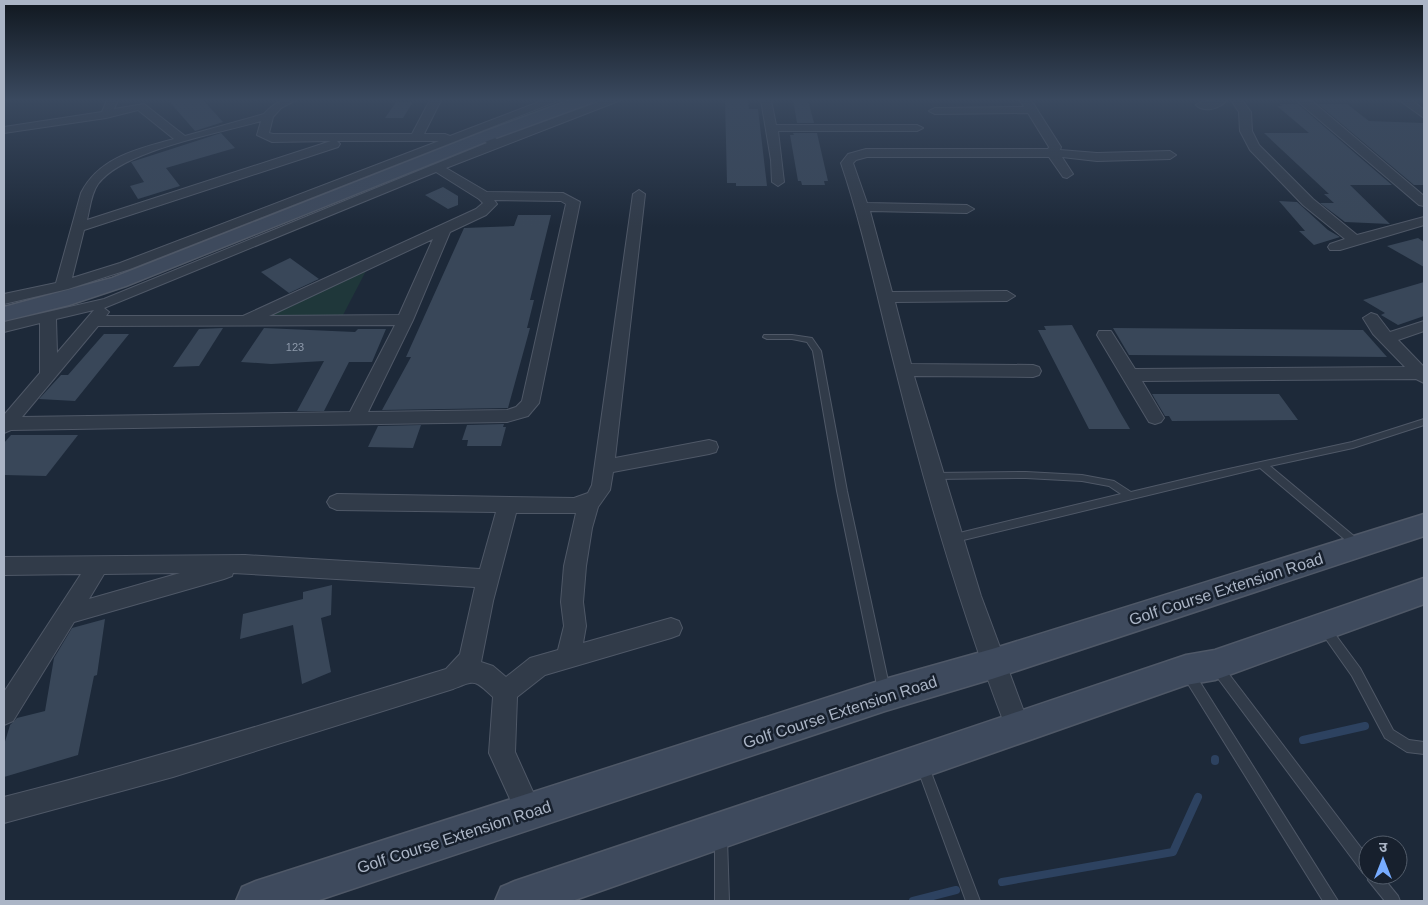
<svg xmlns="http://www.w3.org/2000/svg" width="1428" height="905" viewBox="0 0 1428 905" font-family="Helvetica,'Noto Sans Devanagari',sans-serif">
  <rect width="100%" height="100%" fill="#1d2939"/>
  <polygon fill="#1f373a" points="367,269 342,317 259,318"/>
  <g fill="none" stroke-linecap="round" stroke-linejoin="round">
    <g stroke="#2d4260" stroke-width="8">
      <polyline points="1303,740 1365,726"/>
      <polyline points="1215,759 1215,761"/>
      <polyline points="1002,882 1173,852 1198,797"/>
      <polyline points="913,901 956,890"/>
    </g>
  </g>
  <g fill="#394759">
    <polygon points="168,100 203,100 223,122 195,131"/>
    <polygon points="725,100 748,100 749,109 758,109 767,186 736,186 736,183 727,183"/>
    <polygon points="793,100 808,100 814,123 797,123"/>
    <polygon points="396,102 413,102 403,118 385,118"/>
    <polygon points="1279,104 1298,104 1392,185 1350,185 1390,224 1345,222 1320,203 1334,203 1324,194 1329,194 1264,133 1309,133 1277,106 1282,106"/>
    <polygon points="1318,104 1347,104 1369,121 1424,123 1424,185 1414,185"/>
    <polygon points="221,133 235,148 166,168 180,186 138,199 130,186 144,182 131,162"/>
    <polygon points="793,133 817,133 828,181 824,181 825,185 802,185 801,181 798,181 790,135 794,135"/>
    <polygon points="443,187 458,196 458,205 448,209 425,195"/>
    <polygon points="1279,201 1297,202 1328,230 1340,237 1314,245 1299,231 1305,231"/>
    <polygon points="518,215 551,215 530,300 534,300 527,328 530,328 508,408 382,410 411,357 406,357 464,228 514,226"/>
    <polygon points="1418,238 1424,242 1424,267 1387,246"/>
    <polygon points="290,258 319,279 289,293 261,272"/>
    <polygon points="1424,282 1424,316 1398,325 1381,315 1385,313 1363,300"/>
    <polygon points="1072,325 1120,412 1130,429 1089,429 1038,330 1046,330 1044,326"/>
    <polygon points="223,328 199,366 173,367 199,329"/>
    <polygon points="264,328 355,332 358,329 386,329 372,362 349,362 324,411 297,411 324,361 271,364 241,362"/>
    <polygon points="1113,328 1363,330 1387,357 1129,355"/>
    <polygon points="104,334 129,334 75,401 39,399 61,375 68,375"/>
    <polygon points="1152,394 1279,394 1298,420 1172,421 1169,416 1165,416"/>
    <polygon points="504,424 503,427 506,427 501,446 467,446 468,440 462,440 467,425"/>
    <polygon points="421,425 413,448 368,447 378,426"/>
    <polygon points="11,435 78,435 46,476 4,475 4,443"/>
    <polygon points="332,585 331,615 321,618 331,672 302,684 293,625 240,639 243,614 303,599 303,592"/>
    <polygon points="105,619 97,675 94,676 78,755 4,777 4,745 10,725 17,718 45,711 54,658 72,628"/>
  </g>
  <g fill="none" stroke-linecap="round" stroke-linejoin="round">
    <g stroke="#4f5867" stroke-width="2">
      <g id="lane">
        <polygon points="764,335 792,335 812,338 821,351 847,491 890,690 888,694 884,695 880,694 878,690 837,491 813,351 807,342 792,339 767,339 763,337"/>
        <polygon points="1424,419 1424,425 1353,448 1270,466 1361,542 1363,545 1361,548 1358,549 1355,548 1260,468 951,543 948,542 946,539 948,536 951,535 1121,494 1109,486 1082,481 1026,478 934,479 931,478 930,476 931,474 934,473 1026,472 1082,475 1114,481 1131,492 1215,472 1352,442"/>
        <polygon points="1325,624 1329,626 1360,668 1393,730 1409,740 1424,742 1424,754 1407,752 1385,738 1352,676 1321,632 1320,629 1321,626"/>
        <polygon points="1218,664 1222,665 1368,857 1368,875 1381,875 1398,896 1400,901 1385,901 1368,880 1367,874 1363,873 1214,673 1212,669 1214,665"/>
        <polygon points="1189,670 1193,671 1338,901 1323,901 1185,679 1183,675 1185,671"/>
        <polygon points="923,761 927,763 929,767 980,901 966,901 917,767 919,763"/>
        <polygon points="721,833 726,834 727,839 729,901 715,901 715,839 716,834"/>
      </g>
    </g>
    <g stroke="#4f5867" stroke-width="2">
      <g id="street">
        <path d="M107,100H118L114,109L144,104L185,136L264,114C275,102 281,100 296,100L281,108L273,117L269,133L273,134H412L430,100H441L424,134H445L450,136L544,100H560L130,269L68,289L4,304V294L56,283L81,193C99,157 138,149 174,139L138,110L106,118L4,133V127L102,112ZM261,121L257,135L272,142L331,141L87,220C90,208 91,194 98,184C123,150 220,133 261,121ZM337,141H439L120,263L72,278L84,230L338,147L340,144Z"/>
        <path d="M604,100H621L446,168L487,192L563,193L580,202L539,403L528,416L507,422L11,430L4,433V415L40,373V323L4,332V322L104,299L487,143L481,139V135H489L497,139ZM436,172L479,199L483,203L476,209L243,316H106L109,312L104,308ZM494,200L561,201L566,204L522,401L516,407L507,410L368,412L413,320L450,232L486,215L497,204ZM433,239L399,315L269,316ZM94,310L57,353L56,319ZM395,325L350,412L22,417L98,326Z"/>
        <polygon points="761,100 771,100 776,125 917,125 923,128 917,131 778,131 784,182 778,186 772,182 771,160"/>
        <path d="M1020,100H1031L1061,147L1060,150L1097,153L1170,151L1176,155L1170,159L1097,161L1062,157L1073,174L1067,178L1063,177L1049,157H867L856,160L853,163L867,203L967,205L974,209L967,213L870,211L892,292L1007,291L1015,296L1007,301L895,302L911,364L1033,365L1039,367L1041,371L1039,375L1033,377L914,376L981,596L1030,728L1027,737L1018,740L1009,737L1006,728C961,611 926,492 896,371C878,301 864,231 841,163L848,154L866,149H1048L1049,147L1028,113L935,114L929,111L935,108L1024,107Z"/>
        <path d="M1215,100H1227C1220,109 1204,113 1196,105L1201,102Z"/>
        <polygon points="1231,100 1242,100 1251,112 1252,131 1259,145 1313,199 1357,235 1424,217 1424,225 1340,250 1330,250 1328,247 1330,244 1345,239 1303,205 1250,150 1240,131 1239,112"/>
        <polygon points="1296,100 1312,101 1424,196 1424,206 1419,205"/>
        <polygon points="1399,100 1412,100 1424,110 1424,118"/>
        <path d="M639,190L645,194L615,458L709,440L716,442L718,447L716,452L709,454L613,472L610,490L598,507L592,528L586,566L583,602L586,626L583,643L671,618L679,621L682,628L679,635L671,638L545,675L517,697L515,752L542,812L538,821L529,825L520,821L489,753L493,697C474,679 475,680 453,689L173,777L4,823V797C153,759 299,714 446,669L460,654L475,587L233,573L232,576L224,579L74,622L13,721L4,725V692L81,574L4,575V557L245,555L480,569L496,512L337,510L330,507L327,502L330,497L337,494L574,498L588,493L592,485L633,194ZM516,513H576L564,566L561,602L564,626L558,650L530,658L506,677L493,666L481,662L493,601ZM180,573L89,599L104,574Z"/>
        <polygon points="1371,313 1377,315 1390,332 1424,321 1424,331 1398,340 1424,367 1424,383 1416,379 1142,381 1164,418 1161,422 1155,424 1149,422 1097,335 1099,331 1111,331 1135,369 1405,367 1373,334 1363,318"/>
      </g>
    </g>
    <g stroke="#4f5867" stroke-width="3">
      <g id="secondary">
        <polygon points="570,100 593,100 591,103 490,140 126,286 69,305 4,321 4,307 112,278 478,134"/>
        <polygon points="1424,514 1424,536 992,679 885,711 316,901 236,901 242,887 256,881 885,679 992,649"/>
        <polygon points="1424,578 1424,604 1215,680 1186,685 572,901 495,901 501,887 515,881 1186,655 1215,650"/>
      </g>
    </g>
    <use href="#lane" fill="#313b49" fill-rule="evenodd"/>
    <use href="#street" fill="#313b49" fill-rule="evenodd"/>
    <use href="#secondary" fill="#3e4a5d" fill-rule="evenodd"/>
  </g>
  <linearGradient id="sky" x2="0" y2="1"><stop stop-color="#10171f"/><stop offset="0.44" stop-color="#3a495f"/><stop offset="1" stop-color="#3a495f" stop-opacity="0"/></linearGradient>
  <rect width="1428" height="227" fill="url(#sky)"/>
  <g text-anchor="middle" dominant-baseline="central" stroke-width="5" stroke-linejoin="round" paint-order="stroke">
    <g font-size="11" fill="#8e9aab">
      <text x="295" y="347">123</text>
    </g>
    <g font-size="16" fill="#abb5c6" stroke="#17202d">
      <text transform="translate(1226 589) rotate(-18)">Golf Course Extension Road</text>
      <text transform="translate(840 712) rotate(-18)">Golf Course Extension Road</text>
      <text transform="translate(454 837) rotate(-18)">Golf Course Extension Road</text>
    </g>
  </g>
  <rect width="1428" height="905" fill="none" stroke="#abb5c6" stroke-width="10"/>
  <g transform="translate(1383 860)"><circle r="24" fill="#17202d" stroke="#525c6a"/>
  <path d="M0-4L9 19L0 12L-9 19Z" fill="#77acff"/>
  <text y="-8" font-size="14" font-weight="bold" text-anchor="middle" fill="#abb5c6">उ</text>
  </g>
</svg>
